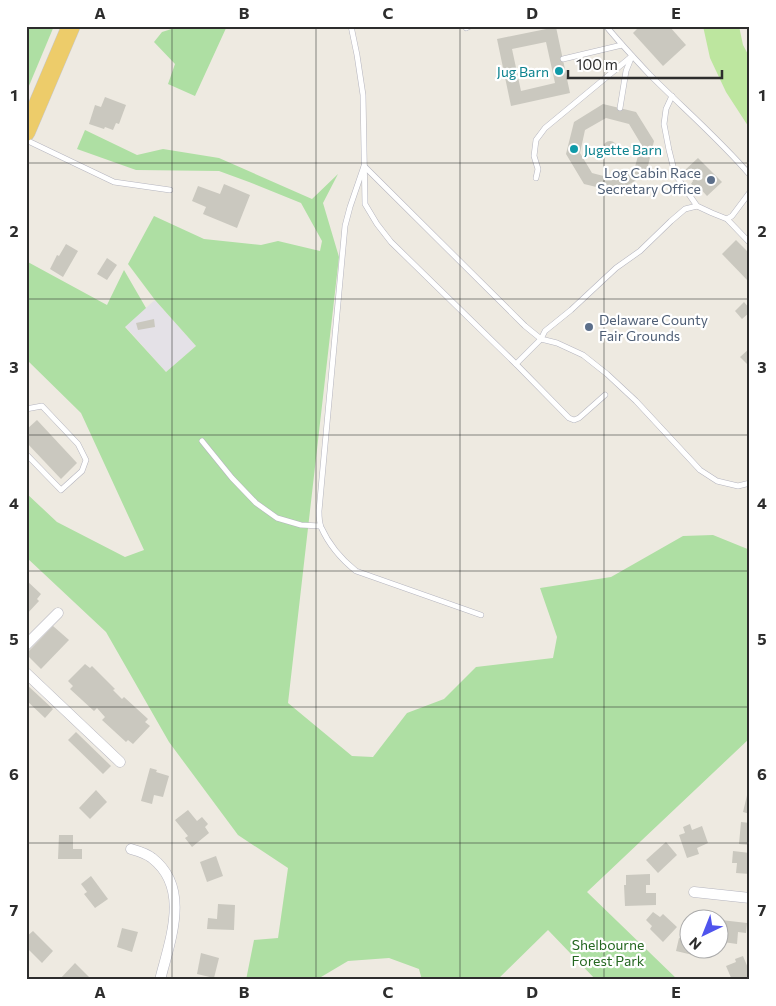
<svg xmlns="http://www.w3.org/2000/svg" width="776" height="1006" viewBox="0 0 776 1006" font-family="Commissioner,sans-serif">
  <rect width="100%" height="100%" fill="#eeeae1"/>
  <polygon fill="#e4e1e7" points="155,300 196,346 166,372 125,326"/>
  <g fill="#aedfa3">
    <polygon points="26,26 54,26 26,93"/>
    <polygon points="181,26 227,26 195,96 168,84 175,64 154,42 162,32"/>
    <polygon points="85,130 137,155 163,149 219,158 312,199 338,174 323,203 339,257 288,703 352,756 373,757 407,713 444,699 476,667 553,658 557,637 540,588 611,577 683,536 713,535 750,550 750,738 587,892 678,980 596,980 548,930 497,980 422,980 419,969 389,958 348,961 316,980 246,980 254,940 278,938 288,868 238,835 169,742 106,632 26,557 26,493 57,522 125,557 144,550 81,413 26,359 26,261 107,305 124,270 146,308 125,327 166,372 196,346 155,300 128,264 154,216 204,239 261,245 278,241 320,251 322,241 301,203 249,182 219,171 136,170 77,149"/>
  </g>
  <polygon fill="#bde69f" points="703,26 739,26 743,45 750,58 750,129 726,92 710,58"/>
  <g fill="#cac8bf" fill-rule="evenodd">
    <polygon points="640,26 669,26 686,45 663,66 633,33"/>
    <path d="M556,27L570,93L511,106L497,39ZM546,42L555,83L521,91L512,49Z"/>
    <polygon points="105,97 126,105 119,124 116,123 113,130 105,127 104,129 89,124 95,105 101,107"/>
    <path d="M603,104L636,112L654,141L646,174L617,192L584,184L566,154L574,122ZM606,118L629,124L641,144L635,167L615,179L592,173L580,153L585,130Z"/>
    <circle cx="610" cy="148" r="7"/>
    <polygon points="698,158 722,182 707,196 697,185 694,187 691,184 693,181 684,171"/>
    <polygon points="224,184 250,195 237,228 203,214 206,207 192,201 198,186 220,194"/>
    <polygon points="736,240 750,254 750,283 722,254"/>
    <polygon points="66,244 78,251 63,277 50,269 57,255 59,256"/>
    <polygon points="107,258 117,265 107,280 97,274"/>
    <polygon points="744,302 750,309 750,312 742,319 735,311"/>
    <polygon points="154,319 155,327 138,330 136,323"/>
    <polygon points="750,348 750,367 740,357"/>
    <polygon points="37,420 77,463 61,479 26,442 26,430"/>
    <polygon points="26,580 41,594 37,599 39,601 26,615"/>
    <polygon points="53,626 69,640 41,669 26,654"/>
    <polygon points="85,664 90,668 92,666 115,689 113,690 122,699 124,697 148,719 145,722 150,726 133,744 128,740 126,742 102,720 105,717 97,708 94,711 70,689 73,686 68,681"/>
    <polygon points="26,684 53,709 45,718 26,700"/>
    <polygon points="76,732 111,766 103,774 68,740"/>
    <polygon points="150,768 157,770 156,772 169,776 163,797 154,795 152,804 141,801"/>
    <polygon points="749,787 750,787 750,814 743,812"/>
    <polygon points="96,790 107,802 90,819 79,808"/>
    <polygon points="188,810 197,821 202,817 208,824 205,827 209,833 192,847 185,838 188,836 175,820"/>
    <polygon points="741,822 750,823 750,845 739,844"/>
    <polygon points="690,824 692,830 702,826 708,843 697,848 699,854 687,858 679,835 685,833 683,827"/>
    <polygon points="59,835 73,835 73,849 82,849 82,859 58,859"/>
    <polygon points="666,842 677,855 658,873 646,860"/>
    <polygon points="733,851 750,853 750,874 736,873 737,863 732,863"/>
    <polygon points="216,856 223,876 207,882 200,862"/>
    <polygon points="650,874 650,885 646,885 646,893 656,893 656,905 625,906 624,885 626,885 626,875"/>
    <polygon points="91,876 108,899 95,908 84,894 87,892 81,884"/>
    <polygon points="218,904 235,905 234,930 207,929 208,918 217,919"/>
    <polygon points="653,912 660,917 663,914 677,927 663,942 650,929 652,926 646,920"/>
    <polygon points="721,920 747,923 746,933 738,932 737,944 723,942 724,933 719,932"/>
    <polygon points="122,928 138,932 132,952 117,947"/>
    <polygon points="33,931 53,951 42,963 26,947 26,937"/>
    <polygon points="679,938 688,940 688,948 699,948 697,956 676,951"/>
    <polygon points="201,953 219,958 214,978 197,974"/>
    <polygon points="743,956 748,968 750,967 750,978 746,980 732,980 726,966 736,962 735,959"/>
    <polygon points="75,963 89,977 86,980 59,980"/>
  </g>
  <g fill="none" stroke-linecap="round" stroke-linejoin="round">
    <g stroke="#b5b5bf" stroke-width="6">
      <g id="service">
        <polyline points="351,26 357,55 363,95 365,204 377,224 391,242 516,364 569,418 574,420 579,418 605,395"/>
        <path d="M606,26C620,43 635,59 650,75C683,108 719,139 750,175"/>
        <polyline points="466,28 470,26"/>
        <polyline points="563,59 622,45"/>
        <polyline points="672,96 666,109 664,124 669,150 675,174 697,206"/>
        <polyline points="620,108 626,71 632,56"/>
        <polyline points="26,140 114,182 170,190"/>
        <polyline points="536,178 538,169 534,156 536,140 545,128 632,56"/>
        <polyline points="727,219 750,243"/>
        <polyline points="516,364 541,339 545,331 571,310 616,268 640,251 671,221 685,209 697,206 712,213 727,219 732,216 750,192"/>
        <polyline points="26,409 42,406 78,444 86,460 82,471 61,490 26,454"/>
        <polyline points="202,441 232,478 256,503 277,518 301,525 320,526"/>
        <path d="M481,615L356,571C341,559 329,545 321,527C319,522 319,516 319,511L345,226L350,207L364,166L525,326L541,339L557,343L583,355L607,374L636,401L700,470L717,481L738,486L750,483"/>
      </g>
    </g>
    <g stroke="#b5b5bf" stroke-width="11">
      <g id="minor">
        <polyline points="26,645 58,613"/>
        <polyline points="26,673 120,762"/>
        <path d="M131,849C138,851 146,853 152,858C191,888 170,940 160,980"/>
        <polyline points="694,892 750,898"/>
      </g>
    </g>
    <g stroke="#c8c8c8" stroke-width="19">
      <polyline id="trunk" points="26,132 71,26"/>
    </g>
    <use href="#service" stroke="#fff" stroke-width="5"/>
    <use href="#minor" stroke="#fff" stroke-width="10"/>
    <use href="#trunk" stroke="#edcc6a" stroke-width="18"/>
  </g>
  <path fill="none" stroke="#2d2d2d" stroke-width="1" stroke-opacity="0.55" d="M172,26V980M316,26V980M460,26V980M604,26V980M26,163H750M26,299H750M26,435H750M26,571H750M26,707H750M26,843H750"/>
  <g fill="#0f9aa8" stroke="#fff" stroke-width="2">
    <circle cx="559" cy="71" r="5"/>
    <circle cx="574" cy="149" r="5"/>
  </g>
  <g fill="#5c6f8a" stroke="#fff" stroke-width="2">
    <circle cx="711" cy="180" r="5"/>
    <circle cx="589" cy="327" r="5"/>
  </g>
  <g text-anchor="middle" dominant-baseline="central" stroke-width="4.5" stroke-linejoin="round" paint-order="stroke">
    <g font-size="14" fill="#0d838f" stroke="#fff" text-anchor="end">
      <text x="549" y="71">Jug Barn</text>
      <text x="584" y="149" text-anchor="start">Jugette Barn</text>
    </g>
    <g font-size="14" fill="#4e5e75" stroke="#fff" text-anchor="end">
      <text x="701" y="172">Log Cabin Race<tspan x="701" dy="16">Secretary Office</tspan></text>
      <text x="599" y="319" text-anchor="start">Delaware County<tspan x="599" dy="16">Fair Grounds</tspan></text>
    </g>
    <g font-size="14" fill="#256721" stroke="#fff">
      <text x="608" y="944">Shelbourne<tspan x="608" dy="16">Forest Park</tspan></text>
    </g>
  </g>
  <rect width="776" height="1006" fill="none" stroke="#ffffff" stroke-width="55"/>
  <g transform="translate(704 934) rotate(223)"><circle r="24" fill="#ffffff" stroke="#ababab"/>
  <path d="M0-4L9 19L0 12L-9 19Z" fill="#4f54ed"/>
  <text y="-8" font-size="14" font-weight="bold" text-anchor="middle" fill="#2d2d2d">N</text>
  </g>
  <path d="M568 70v8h154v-8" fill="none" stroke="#2d2d2d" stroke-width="2.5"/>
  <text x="576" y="70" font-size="15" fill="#2d2d2d" stroke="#ffffff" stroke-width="4" paint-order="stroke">100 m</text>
  <rect x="28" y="28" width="720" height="950" fill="none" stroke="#2d2d2d" stroke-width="2"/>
  <g font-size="16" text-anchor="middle" font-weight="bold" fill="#2d2d2d">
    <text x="100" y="19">A</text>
    <text x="244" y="19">B</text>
    <text x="388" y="19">C</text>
    <text x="532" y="19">D</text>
    <text x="676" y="19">E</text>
    <text x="14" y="101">1</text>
    <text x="762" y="101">1</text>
    <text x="14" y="237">2</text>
    <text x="762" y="237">2</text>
    <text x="14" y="373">3</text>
    <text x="762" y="373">3</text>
    <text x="14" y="509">4</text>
    <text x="762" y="509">4</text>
    <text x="14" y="645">5</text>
    <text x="762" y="645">5</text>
    <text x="14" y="780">6</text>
    <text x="762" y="780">6</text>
    <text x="14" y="916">7</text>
    <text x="762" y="916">7</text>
    <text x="100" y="998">A</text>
    <text x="244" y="998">B</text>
    <text x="388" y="998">C</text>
    <text x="532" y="998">D</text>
    <text x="676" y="998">E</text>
  </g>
</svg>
